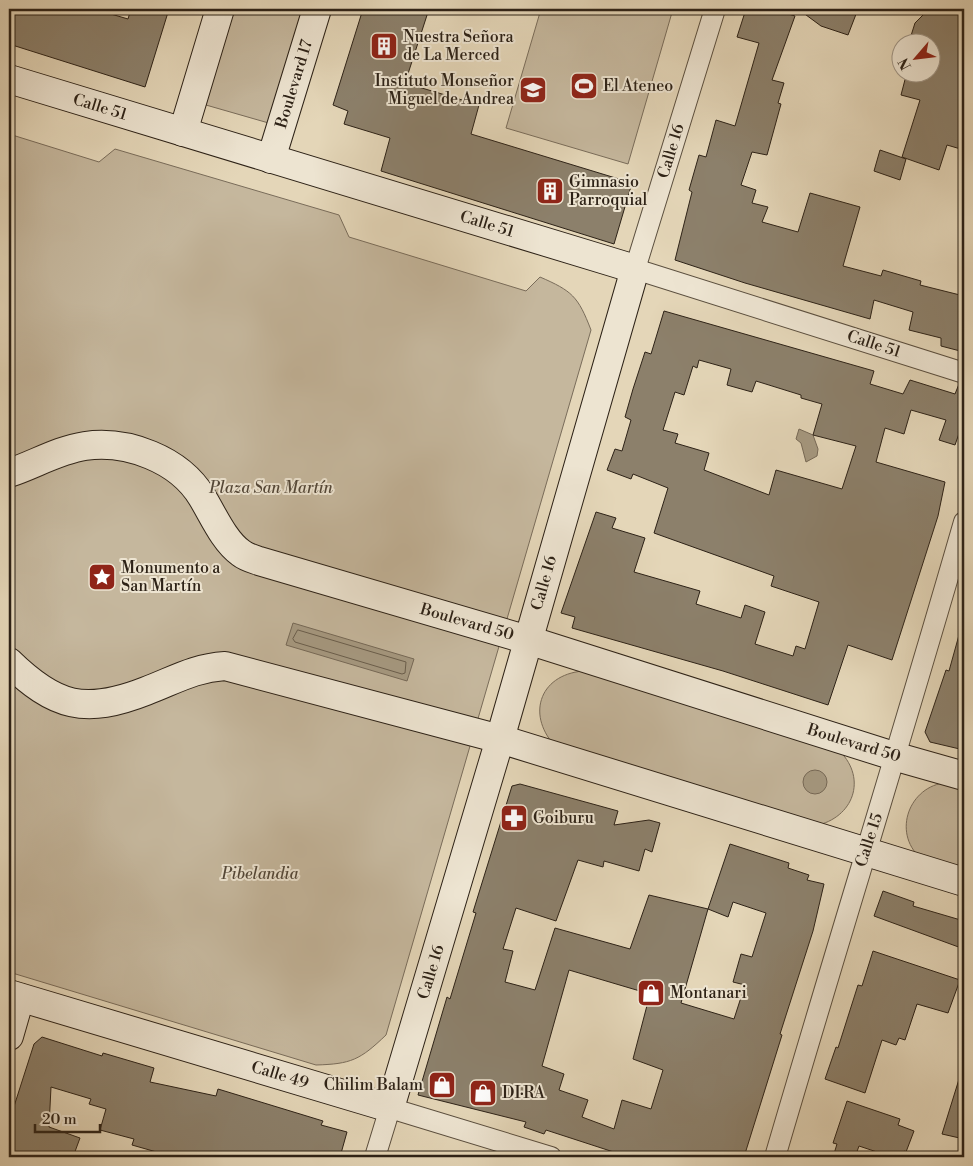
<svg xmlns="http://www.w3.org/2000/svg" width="973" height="1166" viewBox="0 0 973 1166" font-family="'Libre Bodoni',serif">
  <rect width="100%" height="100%" fill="#e4d6b8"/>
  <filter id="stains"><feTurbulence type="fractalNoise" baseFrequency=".004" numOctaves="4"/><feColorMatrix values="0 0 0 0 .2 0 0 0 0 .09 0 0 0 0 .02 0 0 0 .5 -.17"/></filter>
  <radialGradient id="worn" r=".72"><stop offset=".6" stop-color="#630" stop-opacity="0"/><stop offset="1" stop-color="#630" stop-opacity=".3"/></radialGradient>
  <g fill="#c5b79d" stroke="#796c5a">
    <polygon points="227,9 313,9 279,126 199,103"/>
    <polygon points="541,9 673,9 628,164 506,128"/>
    <path d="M9,134L99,162L115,149L339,215L349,237L526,291L540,277C572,291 578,296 591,330L386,1035C360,1060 351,1064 316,1065L9,972Z"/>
    <path d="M583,671L835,747C866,772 858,812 822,824L557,748C526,717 538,675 583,671Z"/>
    <path d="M943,783L964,787V873C952,869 933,867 923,860C892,836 907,789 943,783Z"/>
  </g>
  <g fill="#a69981" stroke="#766957">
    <polygon points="799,429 813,435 818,449 817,456 806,462 801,443 796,439"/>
    <polygon points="293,623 414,659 407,681 286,645"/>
    <circle cx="815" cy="782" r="12"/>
  </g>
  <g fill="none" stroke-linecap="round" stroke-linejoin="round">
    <polygon stroke="#6a5e4c" stroke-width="1" points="298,630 406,662 405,673 402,674 295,642 293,639"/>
  </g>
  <g fill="#8c806b" stroke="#2d2217" fill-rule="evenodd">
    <polygon points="9,9 94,9 128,19 131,9 169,9 145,87 9,44"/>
    <polygon points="363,9 429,9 405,83 479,105 471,134 632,183 614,244 381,171 390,138 344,124 348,111 333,105"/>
    <polygon points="746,9 772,9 795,16 772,80 784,83 778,103 781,104 767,155 752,152 741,185 756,190 752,203 768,207 762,222 798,232 810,193 860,207 843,266 881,276 883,270 921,281 920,285 964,296 964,352 941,346 941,338 909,330 913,312 874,300 870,319 745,283 675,260 692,192 689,190 699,155 706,157 716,120 735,126 759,43 737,37"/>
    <polygon points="798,9 858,9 848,35 821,26"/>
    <polygon points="929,9 964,9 964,150 947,145 939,170 902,157 920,100 901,95 907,72 930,72 930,42 909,42 915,23"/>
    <polygon points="880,150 906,159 900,180 874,171"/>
    <path d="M664,311L874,371L870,384L903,394L910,380L955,394L959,384L964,385V426L962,425L955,445L939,440L946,420L911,410L904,434L885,428L876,462L945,482L938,516L892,660L848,645L828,705L723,671L572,628L575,617L561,613L596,512L616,518L612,528L645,538L634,572L700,591L696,604L741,618L745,605L765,612L755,644L793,656L796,646L805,649L819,602L771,586L774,576L654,533L668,488L633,474L631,479L607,470L615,449L622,451L631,420L625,417L633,389L645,352L651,354ZM699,360L731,369L727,385L752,392L756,381L801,395V398L822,404L813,435L856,446L842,489L776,470L769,495L704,470L709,453L675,443L678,434L663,430L675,392L684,395L693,366L697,368Z"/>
    <polygon points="959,635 964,636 964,750 930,742 925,732 946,670 949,671"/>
    <path d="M520,784L618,811L614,825L649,820L660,823L652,852L645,849L639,871L604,861L603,867L578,860L556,921L516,908L503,949L513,951L505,982L535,990L555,928L630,949L649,895L708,909L730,844L789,863L788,868L809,875L807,880L824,884L813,931L780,1034L782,1035L744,1157H629L546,1130L544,1134L524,1127L526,1122L418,1095L447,997L450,999L476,913L473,912L512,786ZM733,902L766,913L752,957L741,954L733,982L745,985L734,1019L681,1003L708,909L728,917ZM569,970L650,994L633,1059L663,1070L651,1109L622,1100L614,1129L582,1117L588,1100L559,1090L564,1074L542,1066Z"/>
    <polygon points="883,891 914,902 913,906 964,921 964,949 874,916"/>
    <polygon points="873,951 960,980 948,1013 917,1004 905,1040 899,1038 896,1045 882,1040 865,1093 825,1079 836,1047 838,1048 858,985 862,986"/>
    <polygon points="42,1037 102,1056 103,1053 154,1068 150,1082 216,1096 218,1089 323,1121 321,1125 347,1132 340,1157 174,1157 132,1145 134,1139 100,1130 106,1109 89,1104 91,1099 51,1087 49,1127 80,1138 73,1157 9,1157 9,1122 34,1044"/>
    <polygon points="960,1076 964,1077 964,1139 942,1134"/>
    <polygon points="847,1101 900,1119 898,1125 914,1131 906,1152 904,1151 901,1157 892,1157 859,1146 855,1157 833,1157 837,1144 833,1143"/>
  </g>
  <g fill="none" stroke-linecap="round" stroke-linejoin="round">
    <g stroke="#5b4f3f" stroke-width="22">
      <g id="street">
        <polyline points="715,9 635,269 964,373"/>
        <polyline points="375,1157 390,1108 551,1157"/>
        <path d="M775,1157C837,945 903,734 964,522"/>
      </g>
    </g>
    <g stroke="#2d2217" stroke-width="30">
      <g id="secondary">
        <polyline points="9,79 635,269 500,739 390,1108 9,994"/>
        <polyline points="183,132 220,9"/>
        <polyline points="271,159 317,9"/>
        <path d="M9,473C34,465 58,450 85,446C127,440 179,459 202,497C213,515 224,541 241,553C246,557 253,559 259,561L528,640L897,757L964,776"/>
        <path d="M9,662C55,707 85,715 146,691C175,680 194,668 225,666L500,739L964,882"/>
        <polyline points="9,1036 20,998"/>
      </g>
    </g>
    <use href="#street" stroke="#ede4d1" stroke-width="20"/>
    <use href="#secondary" stroke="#ede4d1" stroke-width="28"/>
  </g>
  <defs>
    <g id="building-square" transform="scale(1.4375)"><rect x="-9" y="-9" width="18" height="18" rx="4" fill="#8f2418" stroke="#ede4d1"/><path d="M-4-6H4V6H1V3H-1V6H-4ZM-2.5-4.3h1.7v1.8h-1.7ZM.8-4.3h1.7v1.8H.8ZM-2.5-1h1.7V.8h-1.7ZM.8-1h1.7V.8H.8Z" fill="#fff"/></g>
    <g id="stadium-square" transform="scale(1.4375)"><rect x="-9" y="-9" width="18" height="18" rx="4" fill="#8f2418" stroke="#ede4d1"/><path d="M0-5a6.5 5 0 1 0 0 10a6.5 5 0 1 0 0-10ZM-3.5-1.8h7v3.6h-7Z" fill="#fff"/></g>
    <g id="school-square" transform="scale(1.4375)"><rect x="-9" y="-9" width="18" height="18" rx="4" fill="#8f2418" stroke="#ede4d1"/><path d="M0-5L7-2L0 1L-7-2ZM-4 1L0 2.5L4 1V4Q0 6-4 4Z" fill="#fff"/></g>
    <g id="sight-square" transform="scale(1.4375)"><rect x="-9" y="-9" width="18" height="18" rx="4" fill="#8f2418" stroke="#ede4d1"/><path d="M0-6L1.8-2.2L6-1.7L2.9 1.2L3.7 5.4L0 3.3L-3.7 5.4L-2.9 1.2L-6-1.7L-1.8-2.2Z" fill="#fff"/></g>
    <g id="pharmacy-square" transform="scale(1.4375)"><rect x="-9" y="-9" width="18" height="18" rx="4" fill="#8f2418" stroke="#ede4d1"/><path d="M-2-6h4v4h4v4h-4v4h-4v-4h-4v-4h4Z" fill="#fff"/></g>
    <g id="shop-square" transform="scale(1.4375)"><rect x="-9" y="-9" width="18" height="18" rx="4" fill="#8f2418" stroke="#ede4d1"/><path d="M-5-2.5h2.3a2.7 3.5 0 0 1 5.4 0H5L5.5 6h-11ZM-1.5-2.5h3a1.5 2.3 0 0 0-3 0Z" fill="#fff"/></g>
  </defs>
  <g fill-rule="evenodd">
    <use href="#building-square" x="384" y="46"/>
    <use href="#stadium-square" x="584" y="86"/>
    <use href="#school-square" x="533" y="90"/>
    <use href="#building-square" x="550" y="191"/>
    <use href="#sight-square" x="102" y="577"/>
    <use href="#pharmacy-square" x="514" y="818"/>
    <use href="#shop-square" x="651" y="993"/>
    <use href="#shop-square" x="442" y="1085"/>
    <use href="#shop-square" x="483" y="1093"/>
  </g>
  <g text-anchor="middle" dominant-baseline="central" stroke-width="4" stroke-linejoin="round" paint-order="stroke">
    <g font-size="16" fill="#2d2217" stroke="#ede4d1" text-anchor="start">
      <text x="403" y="37">Nuestra Señora<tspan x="403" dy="18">de La Merced</tspan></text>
      <text x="514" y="81" text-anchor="end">Instituto Monseñor<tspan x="514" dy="18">Miguel de Andrea</tspan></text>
      <text x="603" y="86">El Ateneo</text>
      <text x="569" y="182">Gimnasio<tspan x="569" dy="18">Parroquial</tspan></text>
      <text x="121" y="568">Monumento a<tspan x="121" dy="18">San Martín</tspan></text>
      <text x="533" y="818">Goiburu</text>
      <text x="670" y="993">Montanari</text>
      <text x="423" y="1085" text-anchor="end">Chilim Balam</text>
      <text x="502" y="1093">DI·RA</text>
    </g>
    <g font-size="16" fill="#2d2217" stroke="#ede4d1">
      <text transform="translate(294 84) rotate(-73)">Boulevard 17</text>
      <text transform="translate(100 107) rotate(17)">Calle 51</text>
      <text transform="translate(671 151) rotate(-73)">Calle 16</text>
      <text transform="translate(487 224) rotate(17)">Calle 51</text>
      <text transform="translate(874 344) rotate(18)">Calle 51</text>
      <text transform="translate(544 583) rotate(-74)">Calle 16</text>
      <text transform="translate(467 622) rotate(16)">Boulevard 50</text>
      <text transform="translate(854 743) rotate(17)">Boulevard 50</text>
      <text transform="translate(869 840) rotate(-72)">Calle 15</text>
      <text transform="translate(431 972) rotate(-73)">Calle 16</text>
      <text transform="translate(280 1075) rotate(17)">Calle 49</text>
    </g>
    <g font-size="16" font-style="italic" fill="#534738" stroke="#ede4d1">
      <text x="271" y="488">Plaza San Martín</text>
      <text x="260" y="874">Pibelandia</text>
    </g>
  </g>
  <rect width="973" height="1166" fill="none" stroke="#e4d6b8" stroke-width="30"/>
  <rect x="10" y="10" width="953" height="1146" fill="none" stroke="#2d2217" stroke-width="2.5"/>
  <rect x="15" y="15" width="943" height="1136" fill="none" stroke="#2d2217"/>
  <g transform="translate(916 58) rotate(242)"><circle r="24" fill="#ede4d1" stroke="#a09687"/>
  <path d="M0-4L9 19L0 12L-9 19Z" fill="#8f2418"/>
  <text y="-8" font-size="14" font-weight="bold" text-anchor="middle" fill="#2d2217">N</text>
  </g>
  <path d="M35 1124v8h65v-8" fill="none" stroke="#2d2217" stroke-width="2.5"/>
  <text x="42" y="1124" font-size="15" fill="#2d2217" stroke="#ede4d1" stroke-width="4" paint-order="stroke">20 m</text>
  <rect width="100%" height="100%" filter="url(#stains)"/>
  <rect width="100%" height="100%" fill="url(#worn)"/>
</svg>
